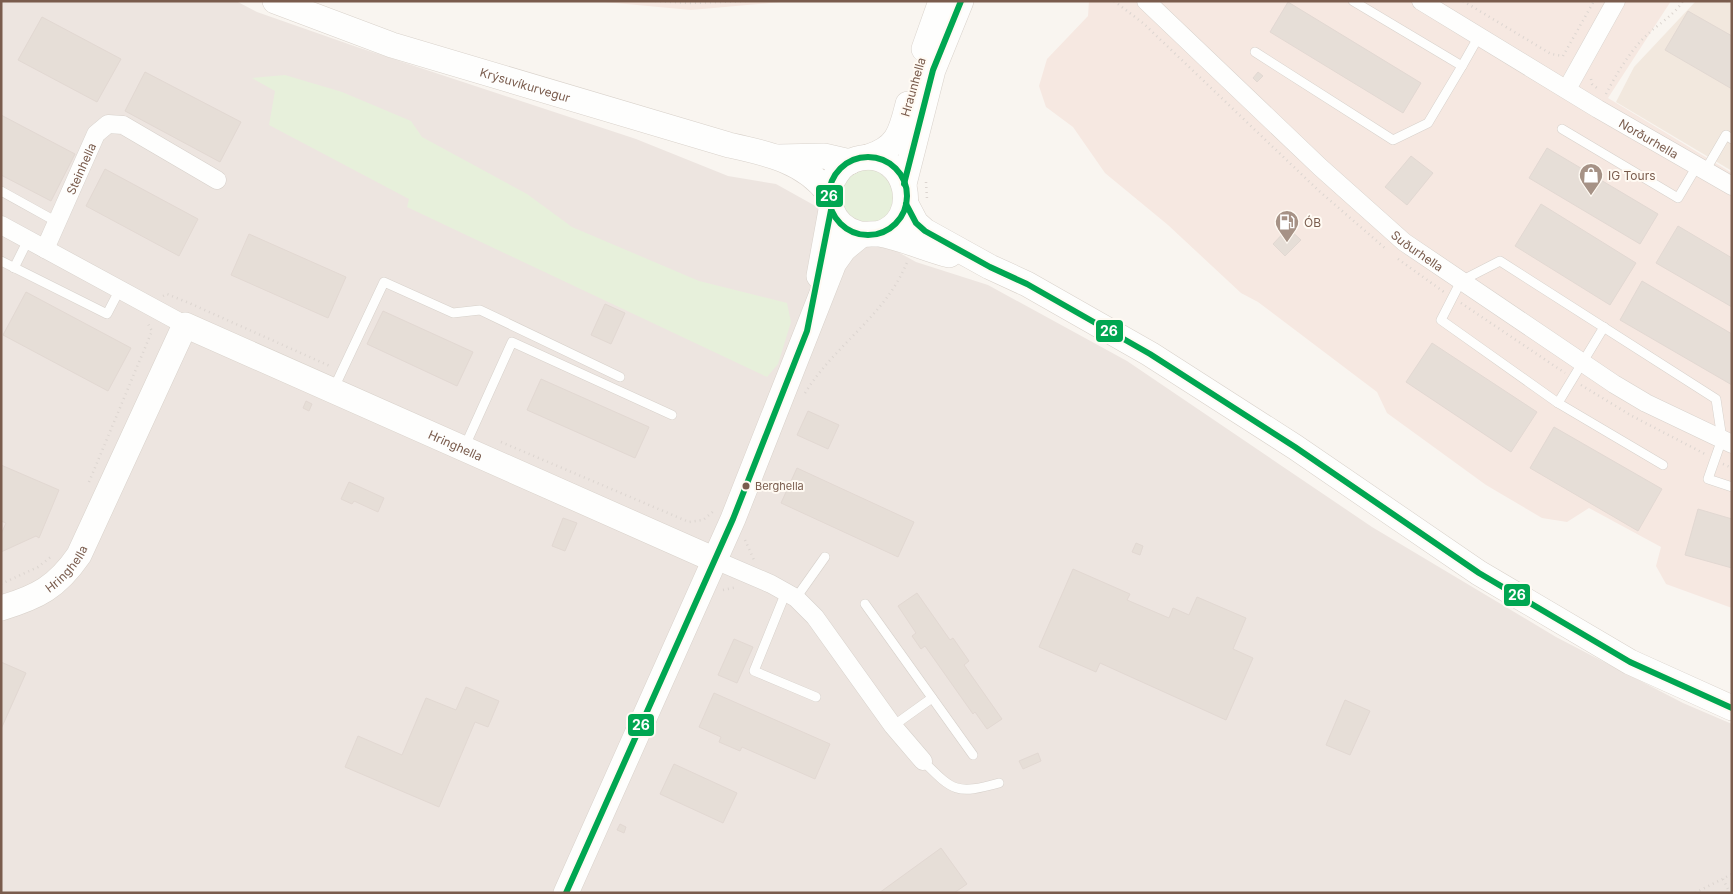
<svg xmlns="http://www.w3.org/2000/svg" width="1733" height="894" viewBox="0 0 1733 894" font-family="Inter,sans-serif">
  <rect width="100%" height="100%" fill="#f9f5f0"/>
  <polygon fill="#f2e8de" points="1696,1 1732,1 1732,171 1616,102 1634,67"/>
  <g fill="#f6e8e1">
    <polygon points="594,1 792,1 691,10"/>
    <polygon points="1089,1 1671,1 1608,98 1732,173 1732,608 1666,584 1656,566 1661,547 1589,508 1567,522 1542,518 1486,485 1387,413 1377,392 1258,302 1241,293 1168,225 1105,173 1073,127 1046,107 1039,86 1047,59 1088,16"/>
  </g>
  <polygon fill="#ede5e0" points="1,1 236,1 257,12 357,47 636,139 728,176 776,184 916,262 988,285 1127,361 1372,527 1556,637 1683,703 1732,724 1732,893 1,893"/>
  <g fill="#e7f0db">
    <polygon points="285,75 342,92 411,121 422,137 527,194 572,227 699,281 787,303 791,322 778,364 767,377 407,207 409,199 269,125 275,91 252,78"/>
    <polygon points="877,169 896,189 889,216 868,226 843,213 839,190 854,171"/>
  </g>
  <g fill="#e6ded7" stroke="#e2d8d2">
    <polygon points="1288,2 1421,83 1403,113 1270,32"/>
    <polygon points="1688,11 1732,36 1732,89 1665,50"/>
    <polygon points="42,17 121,59 97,102 18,60"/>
    <polygon points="145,72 241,122 220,162 125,111"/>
    <polygon points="1258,72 1263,76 1257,82 1253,78"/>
    <polygon points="1,115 75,154 51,201 1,175"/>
    <polygon points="1547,148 1658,214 1640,244 1529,178"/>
    <polygon points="1411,156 1433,173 1407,205 1385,187"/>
    <polygon points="105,169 198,219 179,256 86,206"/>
    <polygon points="1541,204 1636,263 1610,305 1515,246"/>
    <polygon points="1678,226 1732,258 1732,307 1656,263"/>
    <polygon points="1288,228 1301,240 1285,256 1273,244"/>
    <polygon points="249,234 346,277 328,318 231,275"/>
    <polygon points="1642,281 1732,334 1732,385 1620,320"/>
    <polygon points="26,292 131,348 108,391 3,335"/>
    <polygon points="605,304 625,313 611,344 591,335"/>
    <polygon points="383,311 473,352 457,386 367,344"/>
    <polygon points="1432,343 1537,412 1511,452 1406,382"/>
    <polygon points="541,379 649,427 635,458 527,410"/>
    <polygon points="306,401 312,404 309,411 303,408"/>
    <polygon points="808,411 839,425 828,449 797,435"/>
    <polygon points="1554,427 1662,489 1638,531 1530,468"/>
    <polygon points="1,465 59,490 39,538 36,536 1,552 1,534 6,523 1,521"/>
    <polygon points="797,468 914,522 898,557 781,503"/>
    <polygon points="349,482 384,498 378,512 354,501 352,504 341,499"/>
    <polygon points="1698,509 1732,519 1732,568 1685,555"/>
    <polygon points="563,518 577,523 565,551 552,546"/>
    <polygon points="1136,543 1143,546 1140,555 1132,552"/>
    <polygon points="1073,569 1130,594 1127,600 1169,618 1173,608 1189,615 1197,597 1246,618 1233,649 1253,658 1226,720 1100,663 1096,672 1039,647"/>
    <polygon points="917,593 950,640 953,638 969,661 964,665 1002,719 987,729 975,712 973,714 925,646 921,649 912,636 916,633 898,606"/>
    <polygon points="734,639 753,647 737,683 718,675"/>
    <polygon points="1,662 26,673 1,729"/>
    <polygon points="466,687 499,701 488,727 475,722 439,807 345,767 358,736 402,755 426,698 456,710"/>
    <polygon points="714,693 830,744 815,779 742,747 740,751 719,742 721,737 699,727"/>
    <polygon points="1345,700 1370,711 1350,755 1326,745"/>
    <polygon points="1038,753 1041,761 1023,769 1019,761"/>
    <polygon points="674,764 737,793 723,823 660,794"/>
    <polygon points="620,824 626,827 624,833 617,830"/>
    <polygon points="941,848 967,884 954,893 879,893"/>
  </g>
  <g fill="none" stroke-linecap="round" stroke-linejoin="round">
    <g stroke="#d7d1cb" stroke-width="10">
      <g id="lane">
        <polyline points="1353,1 1462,66 1479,36"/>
        <polyline points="1255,52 1393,140 1428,123 1462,66"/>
        <polyline points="1562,129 1678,198 1697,166"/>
        <polyline points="1705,171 1726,135 1732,139"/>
        <polyline points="1,191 57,222"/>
        <polyline points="1,261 107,314 120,289"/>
        <polyline points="14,268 28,240"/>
        <polyline points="333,390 384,282 453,313 480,310 620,377"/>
        <polyline points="1558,403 1604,327"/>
        <polyline points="465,446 512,342 672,415"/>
        <polyline points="1663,465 1558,403 1441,320 1461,281 1500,261 1716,399 1722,439 1708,479 1732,487"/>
        <polyline points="786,592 754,671 816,697"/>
        <polyline points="796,598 825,557"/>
        <polyline points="865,604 973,755"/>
        <polyline points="893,726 932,698"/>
        <path d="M923,761C953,791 956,795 999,783"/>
      </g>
    </g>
    <g stroke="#d7d1cb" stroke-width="19">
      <g id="street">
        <path id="s1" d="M1146,1L1320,167L1404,242L1614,384L1646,403L1732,444"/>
        <path id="s2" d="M1421,1L1598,109L1732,186"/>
        <polyline points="1567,89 1616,1"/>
        <polyline points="1,225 185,325"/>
        <path id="s3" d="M45,249L96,134L108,124L123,125L217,180"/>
        <polyline points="715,560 771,584 796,598 815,617 893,726 923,761"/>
      </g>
    </g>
    <g stroke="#d9d2cb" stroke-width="26">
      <g id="secondary">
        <path id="s4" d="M275,1L392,45L729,145C766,153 805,161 829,194"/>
        <polyline points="924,49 941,1"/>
        <polyline points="779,157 824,156 850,162"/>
        <path d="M868,157C898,148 901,132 908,104"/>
        <polyline points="904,184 933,70 961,1"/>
        <polyline points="906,204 916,223 925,231 990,267 1027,284 1150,354 1295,447 1479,573 1630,662 1732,708"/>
        <path d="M878,234C924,221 908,150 861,158C850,160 841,166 836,175C821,196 832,226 857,233C864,236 872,233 879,234C902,238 926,249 949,255"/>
        <polyline points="819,276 831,210"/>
        <path id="s5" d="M1,608C38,597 57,587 79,555L185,325L715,560"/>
        <polyline points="566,893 733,519 834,263 844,249 861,235"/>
      </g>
    </g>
    <g stroke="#dcd5d0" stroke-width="2.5" stroke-dasharray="1 4" stroke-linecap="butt">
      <polyline points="655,1 691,3 748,1"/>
      <polyline points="1114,1 1143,23 1318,190 1386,249"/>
      <polyline points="1463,1 1551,54 1563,56"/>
      <polyline points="1727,1 1732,4"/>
      <polyline points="1563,56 1594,1"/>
      <polyline points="1591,79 1592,84 1597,88"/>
      <path d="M1606,94C1617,73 1631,49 1649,33C1660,23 1674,15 1683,1"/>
      <polyline points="926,182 927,199"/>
      <polyline points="1398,259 1444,292"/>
      <polyline points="163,296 167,294 189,303 332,367"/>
      <polyline points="1461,303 1565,373"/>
      <polyline points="1581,385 1632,416 1705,454"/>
      <path d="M805,393C836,343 886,316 908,260"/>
      <polyline points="501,442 689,522 703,520 715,510"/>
      <polyline points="1723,464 1732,468"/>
      <polyline points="89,482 152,331 147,322"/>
      <polyline points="745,540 754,560"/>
      <polyline points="1,584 38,567 52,556"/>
      <polyline points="723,590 737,587"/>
      <polyline points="1723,879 1730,893"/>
      <polyline points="1695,893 1732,874"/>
    </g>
    <use href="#lane" stroke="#fefefd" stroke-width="9"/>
    <use href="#street" stroke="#fefefd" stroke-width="18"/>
    <use href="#secondary" stroke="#fefefd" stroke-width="25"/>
    <g stroke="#fffaf3" stroke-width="10">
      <g id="bus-1">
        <circle cx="868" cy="196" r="39"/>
        <polyline points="904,184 933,70 961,1"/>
        <polyline points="906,204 916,223 925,231 990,267 1027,284 1150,354 1295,447 1479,573 1630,662 1732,708"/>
        <polyline points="566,893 733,519 807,331 831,210"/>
      </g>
    </g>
    <use href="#bus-1" stroke="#00a651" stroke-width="6"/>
  </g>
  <defs>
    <g id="shop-pin" transform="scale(1.25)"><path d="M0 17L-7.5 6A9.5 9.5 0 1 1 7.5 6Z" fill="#a69286" stroke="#fffaf3"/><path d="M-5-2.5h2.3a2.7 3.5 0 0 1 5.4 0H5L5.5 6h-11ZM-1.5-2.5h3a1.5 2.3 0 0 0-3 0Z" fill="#fff"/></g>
    <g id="fuel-pin" transform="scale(1.25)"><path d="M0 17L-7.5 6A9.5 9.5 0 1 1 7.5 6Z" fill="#a69286" stroke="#fffaf3"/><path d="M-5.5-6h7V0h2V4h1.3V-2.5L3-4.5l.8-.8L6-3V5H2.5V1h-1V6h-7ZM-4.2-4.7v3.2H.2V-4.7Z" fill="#fff"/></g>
  </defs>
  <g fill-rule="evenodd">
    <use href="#shop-pin" x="1591" y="175"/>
    <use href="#fuel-pin" x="1287" y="222"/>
  </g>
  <circle fill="#7a5c4d" stroke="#fffaf3" stroke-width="2" cx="746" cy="486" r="4.5"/>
  <g text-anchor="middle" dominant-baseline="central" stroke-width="4" stroke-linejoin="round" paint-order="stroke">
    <g font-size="11" fill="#7a5c4d" stroke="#fffaf3" text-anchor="start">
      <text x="755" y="486">Berghella</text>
    </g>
    <g font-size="12" fill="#7a5c4d" stroke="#fffaf3">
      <text stroke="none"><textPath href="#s4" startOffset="264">Krýsuvíkurvegur</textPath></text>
      <text transform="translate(913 87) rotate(-74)">Hraunhella</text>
      <text stroke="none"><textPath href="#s2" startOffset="266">Norðurhella</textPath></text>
      <text stroke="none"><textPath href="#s3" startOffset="88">Steinhella</textPath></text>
      <text stroke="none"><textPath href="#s1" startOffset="369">Suðurhella</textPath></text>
      <text stroke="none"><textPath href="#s5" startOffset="646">Hringhella</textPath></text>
      <text stroke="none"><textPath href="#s5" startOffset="78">Hringhella</textPath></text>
    </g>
    <g font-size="12" fill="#7a5c4d" stroke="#fffaf3" text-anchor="start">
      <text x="1608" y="175">IG Tours</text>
      <text x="1304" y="222">ÓB</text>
    </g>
  </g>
  <g stroke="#fffaf3" stroke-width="2">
    <rect x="815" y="184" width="29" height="24" rx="5" fill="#00a651"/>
    <rect x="1095" y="319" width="29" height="24" rx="5" fill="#00a651"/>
    <rect x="1503" y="583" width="28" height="24" rx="5" fill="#00a651"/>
    <rect x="627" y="713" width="28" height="24" rx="5" fill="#00a651"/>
  </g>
  <g font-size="14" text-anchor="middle" font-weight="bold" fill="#fff">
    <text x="829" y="201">26</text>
    <text x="1109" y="336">26</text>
    <text x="1517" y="600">26</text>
    <text x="641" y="730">26</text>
  </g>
  <rect width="1733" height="894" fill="none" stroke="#7a5c4d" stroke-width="5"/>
</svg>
